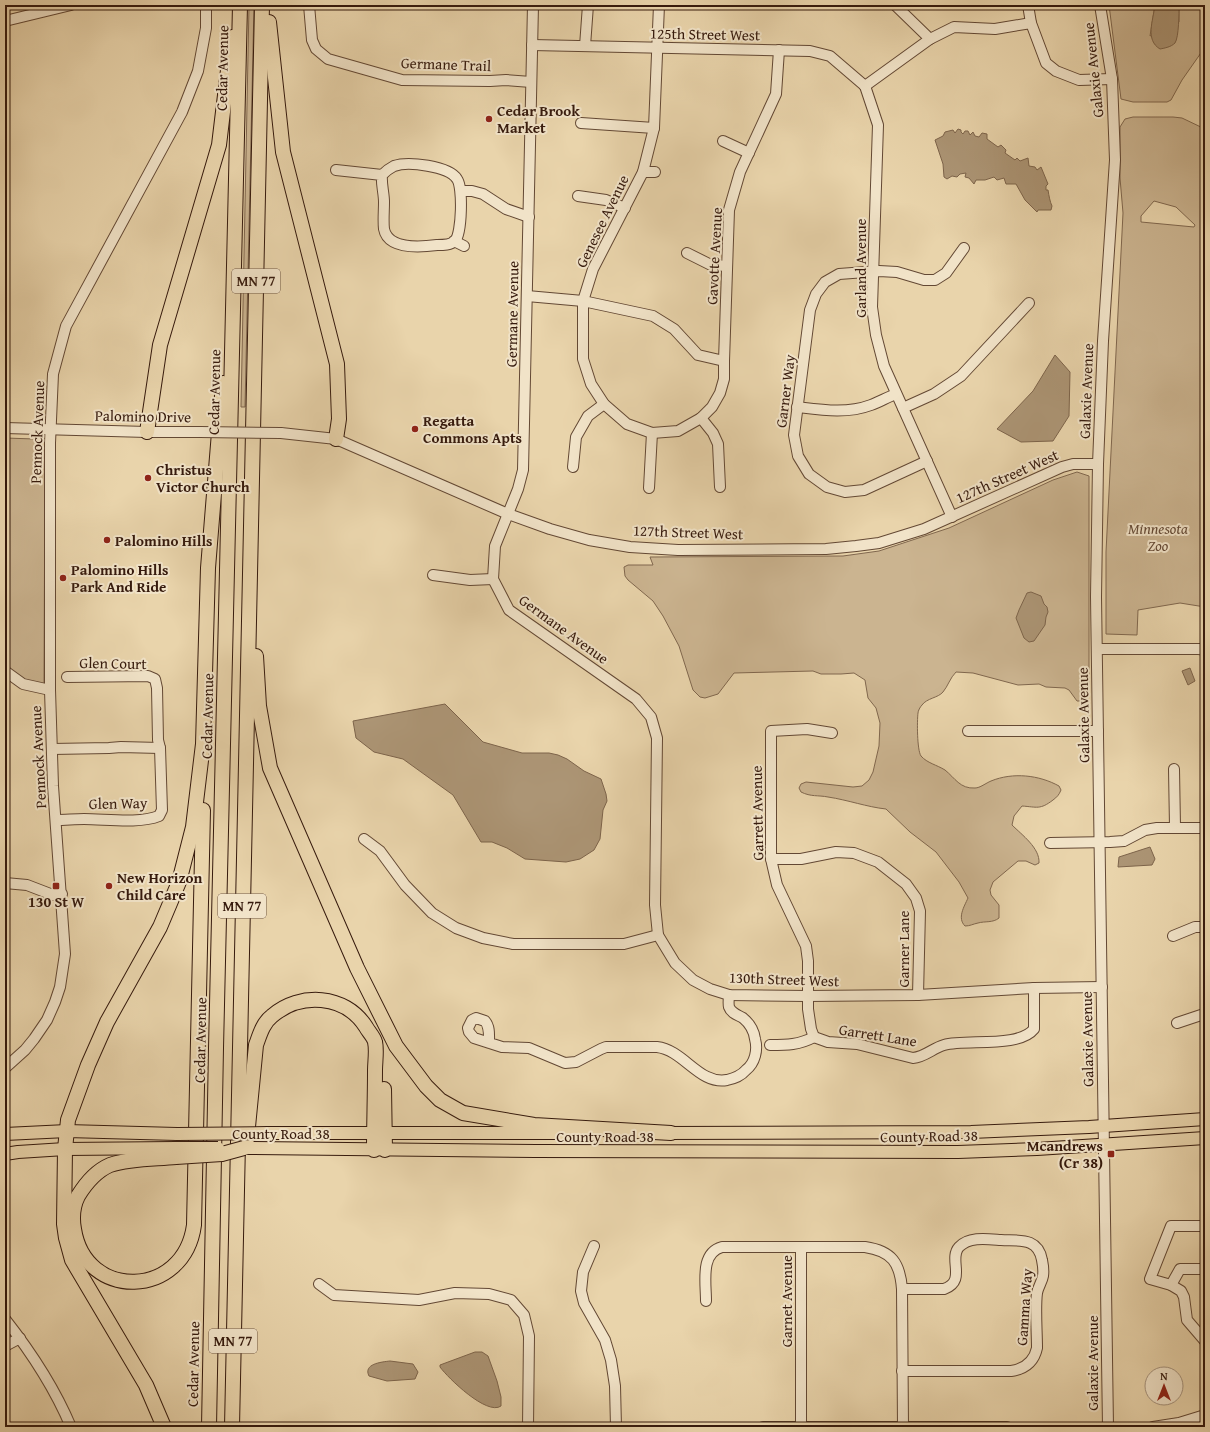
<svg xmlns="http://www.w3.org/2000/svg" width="1210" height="1432" viewBox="0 0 1210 1432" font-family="'Gentium Book Plus',serif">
  <rect width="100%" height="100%" fill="#e9d4ab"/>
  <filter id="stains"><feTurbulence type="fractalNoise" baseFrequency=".005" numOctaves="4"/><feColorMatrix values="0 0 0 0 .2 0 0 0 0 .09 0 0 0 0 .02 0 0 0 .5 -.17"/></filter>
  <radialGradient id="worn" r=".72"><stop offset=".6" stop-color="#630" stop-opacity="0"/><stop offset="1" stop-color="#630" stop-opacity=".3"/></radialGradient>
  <g fill="#cbb490" stroke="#80674e" fill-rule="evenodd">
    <polygon points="249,5 254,5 245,407 241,407"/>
    <polygon points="1109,5 1155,5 1150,36 1179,22 1179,5 1205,5 1205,39 1203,50 1182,80 1171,100 1167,102 1133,102 1121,99"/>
    <path d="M1133,117H1173L1182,118L1205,129V607L1180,603L1138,610L1137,635L1106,634V552L1123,213L1120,178V127L1125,119ZM1154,201L1176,207L1195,225L1194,227L1141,222V216Z"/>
    <polygon points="5,438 35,439 45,449 44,684 26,680 5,666"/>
    <path d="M1077,472L1089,476V684H1082V701H1077L1069,690L1065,688L1046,687L1039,684L1018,685L973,673L956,672C950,678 948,686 943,692C938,698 927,698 922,705C920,707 918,711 918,713C917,721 917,750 921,756C927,763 937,765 945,770C955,778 960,789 975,788C980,788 986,783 991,781C1013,772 1039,775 1059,786L1061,790C1059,795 1057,797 1053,800C1040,810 1037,807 1022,806L1014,816L1012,825C1022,835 1040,848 1039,863L1035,865L1026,861H1018L993,882L990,890L991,895L999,905V918C993,923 985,921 978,923C973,924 970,926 965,926C957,918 964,907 968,898L959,882L936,852L910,832L886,809C867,807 848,800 828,797C818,795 811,797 801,792L799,788L801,784L806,782L853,787L862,786L869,780L873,772L879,746L880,723L876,708L868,698L865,680L854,673L841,674H821L813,671L734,673L718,694L705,698L700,697L693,690L679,646L663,616L653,601L628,580L625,576L624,567L628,565H653L650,557L843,556L879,551L949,528L1053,480Z"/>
  </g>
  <g fill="#ac9575" stroke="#7d644b">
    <path d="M1155,5H1179C1179,13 1179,37 1175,43C1171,47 1165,48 1160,49C1145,40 1153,21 1155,5Z"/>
    <path d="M958,129L961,130V132L963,134L965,131H968L970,135L973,132L975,136L979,137L982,133L987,134V139L998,147L1001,145L1006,150L1005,153L1015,160L1017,158L1020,161L1028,158L1029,166L1035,167L1037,170L1041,167L1048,184L1046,186V190H1048C1049,196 1050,202 1052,206L1051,210H1038L1037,212L1025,200L1016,184H1006L1004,178L997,180L994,177L985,180H976L974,184L969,178L965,177L966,173L960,174L957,177L952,176L947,179L944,177L943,164L935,140L943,136L945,132L953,130L955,133Z"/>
    <polygon points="1055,355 1070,372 1069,416 1053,441 1021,442 997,429 1033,391"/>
    <polygon points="1031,592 1041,596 1044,604 1047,607 1048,612 1046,617 1045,625 1034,641 1029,642 1024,638 1016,618 1019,610 1027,593"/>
    <polygon points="1190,668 1195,681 1188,685 1182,671"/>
    <polygon points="445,704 483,742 522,753 549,753 558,755 567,759 584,771 601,779 606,794 607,801 603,810 600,839 594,850 580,859 566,862 525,859 507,848 492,842 481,842 453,795 403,759 374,752 356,738 353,721"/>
    <polygon points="1150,847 1155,859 1152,865 1118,867 1119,857"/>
    <path d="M475,1352H482L488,1356L497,1381L501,1397V1406C487,1416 448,1378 440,1367V1365Z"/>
    <path d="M390,1361L413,1364L418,1372L415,1379L387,1381L369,1376C363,1364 381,1362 390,1361Z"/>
  </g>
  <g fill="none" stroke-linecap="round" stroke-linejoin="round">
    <g stroke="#634834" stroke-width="12">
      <g id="minor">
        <polyline points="309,5 312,40 316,49 328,59 402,80 490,81 506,80 531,82"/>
        <polyline points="533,5 523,470 518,489 495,546 493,579 509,610 636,699 651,717 657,738 655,905 658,935"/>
        <polyline points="659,5 654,128 643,172 593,269 583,301 583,359 591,384 604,404 627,424 652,433 678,431 701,418 712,407 720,393 724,379 724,361 729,210 740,172 776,94 779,50"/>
        <polyline points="895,5 930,39"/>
        <polyline points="1028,5 1031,23 1046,63 1056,71 1079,80 1112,79"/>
        <polyline points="1100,5 1112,79 1115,160 1103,341 1098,464 1096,597 1108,1427"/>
        <polyline points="5,21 71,5"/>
        <polyline points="532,45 810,51 830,56 865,86"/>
        <polyline points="585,46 588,5"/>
        <polyline points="865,86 878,125 872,307 876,335 884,366 952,517"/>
        <polyline points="865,86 930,39 954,27 995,29 1031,23"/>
        <polyline points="581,123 654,128"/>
        <polyline points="723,141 749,153"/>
        <path d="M336,170L382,175C385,172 390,168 394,166C408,161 449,166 457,179C463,187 462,233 455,241C451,245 443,245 437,245C422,247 388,250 384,229C383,221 384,211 384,202C384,193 381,184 382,175"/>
        <polyline points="643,172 655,172"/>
        <polyline points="461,191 472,191 483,194 506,209 529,217"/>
        <polyline points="578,196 606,200 625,208"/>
        <polyline points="454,241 464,246"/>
        <polyline points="687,253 711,265 727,266"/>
        <polyline points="527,296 583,301 653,316 674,329 698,355 724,361"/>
        <path d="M797,407C822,410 847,414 871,405C879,402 888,397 896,394"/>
        <polyline points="903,408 934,394 961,376 1029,303"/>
        <polyline points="701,418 713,433 718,444 720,487"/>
        <polyline points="5,428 147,432 200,432"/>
        <polyline points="281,433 336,439 508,514 550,529 589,540 630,547 678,550 826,549 856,546 879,543 924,529 1062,467 1073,464 1098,464"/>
        <polyline points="927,461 864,490 845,492 827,487 809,474 798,456 794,435 810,310 816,294 825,282 839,274 879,271 897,272 924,280 935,280 946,273 964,248"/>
        <polyline points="573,467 576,437 588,416 604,404"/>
        <polyline points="649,488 652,433"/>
        <polyline points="433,575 470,580 493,579"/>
        <polyline points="1097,649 1199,649 1205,650"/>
        <polyline points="5,671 23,684 50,690"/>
        <polyline points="968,731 1098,731"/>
        <polyline points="52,749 109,748 121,747 160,748"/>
        <polyline points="1174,769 1175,827"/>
        <path d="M56,820C65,820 75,819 84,819C106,819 139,824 159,816L162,810L160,748L158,740L157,688L155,679L148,676L67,677"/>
        <polyline points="364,839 380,851 405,885 432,913 456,928 483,938 513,944 624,944 658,935 675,963 693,980 710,989 729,995 807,996 918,995 1034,988 1102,987"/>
        <polyline points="1050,843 1110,842 1124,841 1145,830 1157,828 1205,828"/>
        <polyline points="771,859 801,859 836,852 854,853 878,862 906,884 916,898 920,911 918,995"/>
        <polyline points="5,883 27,885 53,895 62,894"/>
        <polyline points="1173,936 1195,927 1205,927"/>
        <polyline points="1177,1023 1201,1015 1205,1015"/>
        <polyline points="814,1037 811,1029 808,1009 808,961 806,946 777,885 771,859 771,731 807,729 832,733"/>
        <path d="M814,1037L828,1042L857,1044L913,1058C925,1057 933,1048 944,1045C967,1039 1019,1048 1034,1029V988"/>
        <path d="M489,1043C489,1035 490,1027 485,1021L476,1018L472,1020L468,1028L469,1032L474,1038L502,1047L529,1048L565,1063L576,1062L601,1049L606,1047H657C684,1050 699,1085 727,1080C735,1078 741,1076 746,1070C755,1063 758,1050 755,1039C754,1031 749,1023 743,1018C738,1015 731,1013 729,1007C728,1003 729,998 729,995"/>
        <path d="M770,1045C787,1045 799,1045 814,1037"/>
        <polyline points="5,1068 25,1050 34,1039 47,1020 55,1002 60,987 65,954 53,786 50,690 50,443 53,374 66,326 182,112 198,71 206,28 206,5"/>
        <polyline points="1205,1226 1171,1226 1150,1279 1171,1285 1181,1291 1184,1297 1187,1320 1205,1341"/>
        <polyline points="594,1246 583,1272 581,1291 584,1303 605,1340 611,1360 615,1386 616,1427"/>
        <polyline points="319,1284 334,1295 419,1300 455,1293 489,1294 511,1300 524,1315 529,1336 528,1427"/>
        <polyline points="1171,1285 1180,1269 1205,1269"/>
        <path d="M706,1301C706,1282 700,1253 722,1247H865C892,1251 900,1263 902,1289L903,1427"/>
        <path d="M5,1319C31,1352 55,1389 71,1427"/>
        <polyline points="5,1346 20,1338"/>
        <path d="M902,1371H1011C1025,1369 1034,1362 1037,1348C1037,1332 1035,1308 1037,1293C1038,1287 1042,1282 1043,1276C1044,1270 1043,1265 1042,1260C1038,1237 1019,1241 1001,1240C988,1239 969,1236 959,1247C948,1259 967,1281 944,1289H902"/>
        <polyline points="763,1427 1007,1427"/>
        <polyline points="801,1427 801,1248"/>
        <polyline points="1153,1427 1179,1423 1205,1415"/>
      </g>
    </g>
    <g stroke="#361a0d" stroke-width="14">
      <g id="major">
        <polyline points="268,1133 571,1133"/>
        <polyline points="663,1133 971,1132 1089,1127 1205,1119"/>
        <polyline points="5,1134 67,1131 177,1134"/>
        <polyline points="249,1148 536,1151 958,1152 1037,1149 1205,1138"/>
        <polyline points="5,1154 18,1152 65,1149 176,1148"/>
      </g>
    </g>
    <g stroke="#361a0d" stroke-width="16">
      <g id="highway">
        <polyline points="269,22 283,152 337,364 339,419 336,439"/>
        <polyline points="147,432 160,345 219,145 232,37"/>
        <polyline points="256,656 259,706 270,768 357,968 396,1046 426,1086 440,1100 463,1113 534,1125 671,1133"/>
        <polyline points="384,1089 385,1150"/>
        <path d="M246,1147L256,1045C260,1034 263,1023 272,1016C300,992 345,994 366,1027C368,1031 374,1037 375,1042C377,1050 375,1062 375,1070C375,1097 374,1123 374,1150"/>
        <path d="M176,1157C155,1159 131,1158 110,1165C96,1171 86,1183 78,1196C73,1206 72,1218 74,1229C85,1301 184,1299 194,1225L203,810"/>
        <polyline points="164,1427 146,1385 72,1260 66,1238 64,1224 65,1149 68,1120 88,1065 107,1022 160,927 179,882 193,827 203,744 208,568 223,383"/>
        <polyline points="209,1427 216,1048 240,5"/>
        <polyline points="232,1427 262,5"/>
      </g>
    </g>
    <use href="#minor" stroke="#f1e3c8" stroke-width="10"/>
    <use href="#major" stroke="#e9d4ab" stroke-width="12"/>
    <use href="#highway" stroke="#e9d4ab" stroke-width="14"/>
    <g stroke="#634834" stroke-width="12" stroke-linecap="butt">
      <polyline id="minor-bridge" points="200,432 281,433"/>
    </g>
    <g stroke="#361a0d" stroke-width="14" stroke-linecap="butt">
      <g id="major-bridge">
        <polyline points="177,1134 268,1133"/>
        <polyline points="176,1148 218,1148"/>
      </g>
    </g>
    <g stroke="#361a0d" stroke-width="16" stroke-linecap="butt">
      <polyline id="highway-bridge" points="176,1157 222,1154 244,1148"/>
    </g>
    <use href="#minor-bridge" stroke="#f1e3c8" stroke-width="10"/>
    <use href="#major-bridge" stroke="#e9d4ab" stroke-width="12"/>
    <use href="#highway-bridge" stroke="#e9d4ab" stroke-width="14"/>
  </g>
  <g fill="#8f2418" stroke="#f1e3c8" stroke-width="1.5">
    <circle cx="489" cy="119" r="4"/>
    <circle cx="415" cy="429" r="4"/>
    <circle cx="148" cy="478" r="4"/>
    <circle cx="107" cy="540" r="4"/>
    <circle cx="63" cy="578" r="4"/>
    <rect x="52" y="882" width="8" height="8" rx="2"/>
    <circle cx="109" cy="886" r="4"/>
    <rect x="1107" y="1150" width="8" height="8" rx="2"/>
  </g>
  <g text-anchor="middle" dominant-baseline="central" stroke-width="4" stroke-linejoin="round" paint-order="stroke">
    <g fill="#f1e3c8" stroke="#6e5645" stroke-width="1">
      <rect x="232" y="269" width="48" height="24" rx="3"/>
      <rect x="218" y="894" width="48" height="24" rx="3"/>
      <rect x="209" y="1329" width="48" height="24" rx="3"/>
    </g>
    <g font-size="14" font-weight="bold" fill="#361a0d">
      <text x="256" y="281">MN 77</text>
      <text x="242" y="906">MN 77</text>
      <text x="233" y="1341">MN 77</text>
    </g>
    <g font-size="15" fill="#361a0d" stroke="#f1e3c8">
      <text transform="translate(705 34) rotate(1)">125th Street West</text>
      <text transform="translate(446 64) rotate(2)">Germane Trail</text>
      <text transform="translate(222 68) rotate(-89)">Cedar Avenue</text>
      <text transform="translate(1093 70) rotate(-96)">Galaxie Avenue</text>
      <text transform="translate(602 221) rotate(-64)">Genesee Avenue</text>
      <text transform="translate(714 256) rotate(-87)">Gavotte Avenue</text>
      <text transform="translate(860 268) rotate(-90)">Garland Avenue</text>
      <text transform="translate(512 314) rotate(-89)">Germane Avenue</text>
      <text transform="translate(785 391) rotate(-83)">Garner Way</text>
      <text transform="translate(1086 391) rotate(-88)">Galaxie Avenue</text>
      <text transform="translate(214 392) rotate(-89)">Cedar Avenue</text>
      <text transform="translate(143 416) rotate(1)">Palomino Drive</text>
      <text transform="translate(37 432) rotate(-88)">Pennock Avenue</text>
      <text transform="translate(1007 476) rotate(-24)">127th Street West</text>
      <text transform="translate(688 532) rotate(2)">127th Street West</text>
      <text transform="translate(564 629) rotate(36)">Germane Avenue</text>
      <text transform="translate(113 663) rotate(1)">Glen Court</text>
      <text transform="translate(1083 715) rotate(-91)">Galaxie Avenue</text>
      <text transform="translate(207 716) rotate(-89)">Cedar Avenue</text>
      <text transform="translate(38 757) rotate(-93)">Pennock Avenue</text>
      <text transform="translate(118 803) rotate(-1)">Glen Way</text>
      <text transform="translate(757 813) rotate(-91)">Garrett Avenue</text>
      <text transform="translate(903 949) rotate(-90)">Garner Lane</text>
      <text transform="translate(784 979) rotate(2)">130th Street West</text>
      <text transform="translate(878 1035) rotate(9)">Garrett Lane</text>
      <text transform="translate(1087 1039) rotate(-91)">Galaxie Avenue</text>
      <text transform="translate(200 1040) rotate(-89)">Cedar Avenue</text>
      <text x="281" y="1133">County Road 38</text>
      <text x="605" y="1136">County Road 38</text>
      <text transform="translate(929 1136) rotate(-1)">County Road 38</text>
      <text transform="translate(786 1301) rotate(-90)">Garnet Avenue</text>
      <text transform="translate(1024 1307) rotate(-86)">Gamma Way</text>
      <text transform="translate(1092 1363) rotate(-90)">Galaxie Avenue</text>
      <text transform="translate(193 1364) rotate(-89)">Cedar Avenue</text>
    </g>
    <g font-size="15" font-weight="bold" fill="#361a0d" stroke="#f1e3c8" text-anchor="start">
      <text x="497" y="110">Cedar Brook<tspan x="497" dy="17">Market</tspan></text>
      <text x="423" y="420">Regatta<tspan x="423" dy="17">Commons Apts</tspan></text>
      <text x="156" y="469">Christus<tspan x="156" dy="17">Victor Church</tspan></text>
      <text x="115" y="540">Palomino Hills</text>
      <text x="71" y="569">Palomino Hills<tspan x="71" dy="17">Park And Ride</tspan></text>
      <text x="117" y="877">New Horizon<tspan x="117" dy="17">Child Care</tspan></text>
      <text x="56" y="901" text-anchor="middle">130 St W</text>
      <text x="1103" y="1145" text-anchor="end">Mcandrews<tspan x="1103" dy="17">(Cr 38)</tspan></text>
    </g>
    <g font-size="15" font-style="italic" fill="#634834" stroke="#f1e3c8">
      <text x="1158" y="528">Minnesota<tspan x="1158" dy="17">Zoo</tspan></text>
    </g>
  </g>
  <rect width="1210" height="1432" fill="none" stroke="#e9d4ab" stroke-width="20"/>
  <rect x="6" y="6" width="1198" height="1420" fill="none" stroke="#361a0d" stroke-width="2"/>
  <rect x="10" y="10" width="1190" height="1412" fill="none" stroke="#361a0d"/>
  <g transform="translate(1164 1386)"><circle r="19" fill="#f1e3c8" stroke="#a6937d"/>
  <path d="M0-3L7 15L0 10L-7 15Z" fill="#8f2418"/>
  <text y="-6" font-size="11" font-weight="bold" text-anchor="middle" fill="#361a0d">N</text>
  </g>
  <rect width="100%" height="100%" filter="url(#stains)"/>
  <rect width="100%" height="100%" fill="url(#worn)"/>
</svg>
